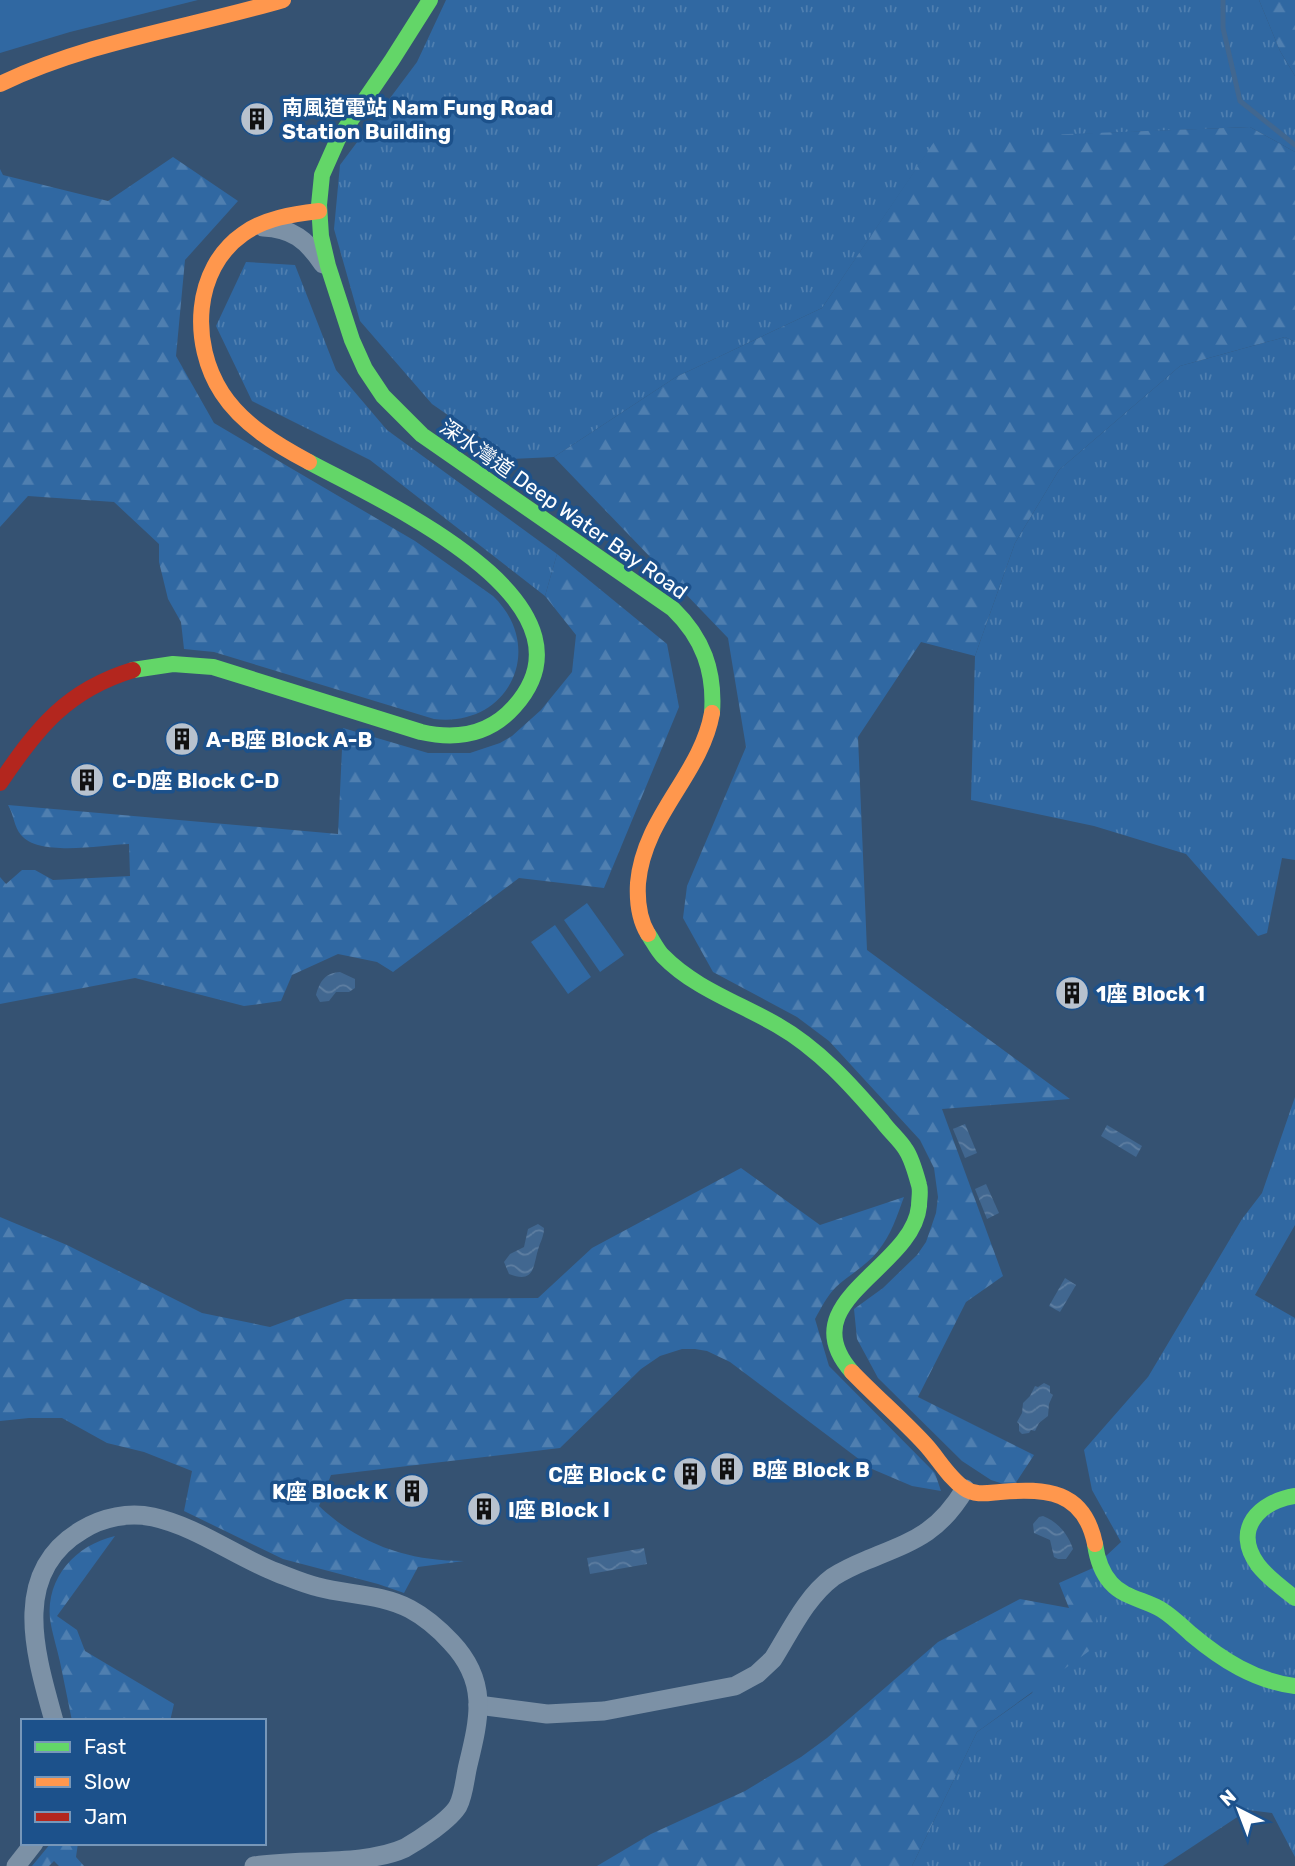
<svg xmlns="http://www.w3.org/2000/svg" width="1295" height="1866" viewBox="0 0 1295 1866" font-family="Rubik,'Noto Sans TC',sans-serif">
  <defs>
    <pattern id="grass-tufts" width="24" height="20" patternUnits="userSpaceOnUse" patternTransform="scale(1.75)"><rect width="24" height="20" fill="#3068a2"/><path d="M3 7l-1-3M5 7V3M7 7l1-3M15 17l-1-3M17 17v-4M19 17l1-3" fill="none" stroke="#4f7fb0"/></pattern>
    <pattern id="forest-firs" width="22" height="20" patternUnits="userSpaceOnUse" patternTransform="scale(1.75)"><rect width="22" height="20" fill="#3068a2"/><path d="M5 1l3.5 6h-7zM16 11l3.5 6h-7z" fill="#4f7fb0"/></pattern>
    <pattern id="water-waves" width="16" height="10" patternUnits="userSpaceOnUse" patternTransform="scale(1.75)"><rect width="16" height="10" fill="#416790"/><path d="M0 5q4-4 8 0t8 0" fill="none" stroke="#5e7ea1"/></pattern>
  </defs>
  <rect width="100%" height="100%" fill="#355272"/>
  <g fill="url(#grass-tufts)">
    <polygon points="446,0 1259,0 1280,51 1295,76 1295,152 1250,127 936,140 822,308 676,377 554,457 511,459 432,404 360,321 334,229 340,165 417,62"/>
    <polygon points="246,262 295,265 336,370 387,430 557,554 545,596 370,460 252,401 216,326"/>
    <polygon points="1285,337 1295,342 1295,860 1282,858 1267,933 1258,936 1186,854 1094,826 971,800 975,656 1015,543 1059,470 1180,366"/>
    <polygon points="1295,1097 1295,1225 1255,1295 1295,1318 1295,1857 1272,1813 1248,1810 1163,1866 912,1866 977,1732 1032,1693 1093,1568 1121,1542 1092,1490 1084,1450 1148,1377 1242,1219 1262,1193"/>
  </g>
  <g fill="url(#forest-firs)">
    <polygon points="1259,0 1295,0 1295,76 1280,51"/>
    <polygon points="1250,127 1295,152 1295,342 1285,337 1180,366 1059,470 1015,543 975,656 921,642 858,737 867,950 1070,1099 942,1109 1003,1276 966,1302 918,1397 1034,1455 1013,1487 991,1480 962,1461 878,1378 857,1339 854,1309 883,1288 917,1255 926,1242 936,1213 938,1197 934,1168 920,1140 829,1041 797,1017 713,972 683,918 687,886 746,747 728,638 554,457 676,377 822,308 936,139"/>
    <path d="M173,157L238,201L185,260L176,356L214,423L415,541L493,596C547,648 509,728 434,719L214,652L184,649L181,622L168,599L159,562V544L114,502L28,496L0,527V169L3,175L108,201Z"/>
    <path d="M557,554L667,644L679,707L604,888L519,878L393,972L377,962L338,954L292,975L281,1001L244,1006L135,978L0,1004V877L6,884L22,870H35L53,880L130,876L129,844C102,845 39,857 21,835C14,827 14,815 8,805L338,834L343,728L428,753H470L500,743L512,736L541,710L572,672L576,635L545,596Z"/>
    <path d="M741,1168L820,1225L904,1197C897,1216 891,1235 878,1251C866,1266 849,1275 836,1287C827,1296 821,1308 815,1319L829,1366L935,1473L941,1491L912,1486L872,1469L730,1362L707,1351L695,1349H682L660,1356L641,1369L560,1448L331,1475L319,1506C360,1545 409,1561 464,1561L418,1567L404,1593L378,1584L283,1559L184,1511L192,1471L144,1452L107,1443L62,1418H29L0,1421V1217L67,1245L202,1313L270,1327L346,1299L538,1298L592,1248Z"/>
    <path d="M115,1536L57,1616L77,1630L85,1651L174,1704L170,1721H72C68,1701 64,1681 60,1662C57,1648 52,1633 50,1619C46,1577 76,1545 115,1536Z"/>
    <polygon points="1093,1568 1098,1609 1092,1649 977,1732 912,1866 597,1866 651,1834 745,1791 801,1757 827,1738 938,1642 1020,1599 1069,1608 1059,1583"/>
    <polygon points="51,1843 78,1843 76,1857 84,1866 59,1866 54,1861 49,1866 32,1866"/>
  </g>
  <g fill="#3068a2">
    <polygon points="0,0 198,0 70,32 0,53"/>
    <polygon points="587,903 624,955 600,972 564,920"/>
    <polygon points="555,925 591,977 568,994 531,942"/>
  </g>
  <g fill="url(#water-waves)">
    <path d="M340,972L355,979V988L349,992H336L329,1001L320,1002L316,995C320,981 325,973 340,972Z"/>
    <polygon points="965,1124 977,1153 965,1158 953,1129"/>
    <polygon points="1107,1125 1142,1146 1136,1157 1101,1136"/>
    <polygon points="986,1184 999,1213 987,1219 975,1189"/>
    <path d="M538,1224L544,1228C544,1237 540,1242 538,1250C533,1266 535,1284 509,1274L504,1262L510,1254L524,1247L528,1229Z"/>
    <polygon points="1065,1278 1076,1285 1060,1312 1049,1306"/>
    <polygon points="1044,1383 1050,1386 1050,1393 1053,1395 1049,1404 1048,1416 1039,1423 1035,1431 1031,1430 1029,1433 1022,1434 1019,1431 1019,1424 1017,1422 1022,1413 1023,1403 1030,1396 1035,1386 1038,1387"/>
    <path d="M1043,1516C1058,1522 1068,1534 1073,1549L1066,1559H1058L1054,1557L1050,1540L1034,1533L1033,1524L1039,1517Z"/>
    <polygon points="644,1548 647,1564 590,1574 587,1558"/>
  </g>
  <g fill="none" stroke-linecap="round" stroke-linejoin="round">
    <polyline stroke="#416790" stroke-width="5" points="1223,0 1223,28 1240,101 1295,145"/>
    <g stroke="#7c91a6" stroke-width="19">
      <path d="M263,227C292,228 307,240 323,264"/>
      <path d="M478,1705L547,1714L604,1711L735,1686L757,1674L773,1659C790,1632 806,1597 833,1577C844,1570 855,1565 867,1560C913,1541 938,1534 965,1489"/>
      <path d="M54,1721C36,1656 9,1573 82,1530C103,1517 129,1512 153,1517C198,1527 236,1557 278,1573C291,1578 305,1584 318,1587C348,1595 382,1594 410,1609C425,1617 439,1629 451,1642C488,1681 480,1716 468,1765C465,1777 464,1795 458,1806C450,1820 419,1840 405,1848C366,1866 298,1859 254,1866"/>
      <polyline points="16,1866 34,1843"/>
    </g>
    <g stroke="#63d668" stroke-width="16">
      <path d="M430,0L392,60L338,139L322,175L319,205L321,236L328,266L352,340L365,369L383,396L422,435L673,609C703,638 715,671 712,713"/>
      <path d="M133,670L173,664L213,667L421,732C456,740 489,735 514,707C610,601 377,499 309,462"/>
      <path d="M648,934C653,941 657,950 663,956C694,988 739,1003 777,1025C819,1049 851,1085 882,1121C889,1131 900,1140 906,1150C912,1159 916,1174 919,1185C921,1191 919,1199 919,1206C913,1269 789,1301 852,1372"/>
      <path d="M1295,1496C1259,1502 1232,1529 1258,1565C1268,1578 1282,1588 1295,1598"/>
      <path d="M1095,1544C1097,1558 1101,1572 1111,1583C1124,1598 1146,1600 1162,1610C1173,1617 1182,1626 1191,1634C1222,1660 1255,1681 1295,1686"/>
    </g>
    <g stroke="#ff974d" stroke-width="16">
      <path d="M0,84C90,41 188,28 283,0"/>
      <path d="M309,462C277,445 242,424 222,393C190,344 193,269 243,234C265,218 293,214 319,211"/>
      <path d="M648,934C639,919 637,900 638,883C644,816 701,775 712,713"/>
      <path d="M852,1372C876,1397 902,1419 925,1444C938,1458 948,1477 964,1488C975,1496 988,1493 1000,1492C1046,1488 1084,1490 1095,1544"/>
    </g>
    <path stroke="#b3261e" stroke-width="16" d="M0,783C37,728 67,690 133,670"/>
  </g>
  <defs>
    <g id="building-disc" transform="scale(1.75)"><circle r="9.5" fill="#b8c2ce" stroke="#1c518b"/><path d="M-4-6H4V6H1V3H-1V6H-4ZM-2.5-4.3h1.7v1.8h-1.7ZM.8-4.3h1.7v1.8H.8ZM-2.5-1h1.7V.8h-1.7ZM.8-1h1.7V.8H.8Z" fill="#111"/></g>
  </defs>
  <g fill-rule="evenodd">
    <use href="#building-disc" x="257" y="119"/>
    <use href="#building-disc" x="182" y="739"/>
    <use href="#building-disc" x="87" y="780"/>
    <use href="#building-disc" x="1072" y="993"/>
    <use href="#building-disc" x="727" y="1469"/>
    <use href="#building-disc" x="690" y="1474"/>
    <use href="#building-disc" x="412" y="1491"/>
    <use href="#building-disc" x="484" y="1509"/>
  </g>
  <g text-anchor="middle" dominant-baseline="central" stroke-width="7" stroke-linejoin="round" paint-order="stroke">
    <g font-size="21" font-weight="bold" fill="#fff" stroke="#1c518b" text-anchor="start">
      <text x="282" y="107">南風道電站 Nam Fung Road<tspan x="282" dy="24">Station Building</tspan></text>
      <text x="206" y="739">A-B座 Block A-B</text>
      <text x="112" y="780">C-D座 Block C-D</text>
      <text x="1096" y="993">1座 Block 1</text>
      <text x="752" y="1469">B座 Block B</text>
      <text x="666" y="1474" text-anchor="end">C座 Block C</text>
      <text x="388" y="1491" text-anchor="end">K座 Block K</text>
      <text x="508" y="1509">I座 Block I</text>
    </g>
    <g font-size="21" fill="#fff" stroke="#1c518b">
      <text transform="translate(564 509) rotate(35)">深水灣道 Deep Water Bay Road</text>
    </g>
  </g>
  <rect x="21" y="1719" width="245" height="126" fill="#1c518b" stroke="#7797b9" stroke-width="2"/>
  <rect x="35" y="1742" width="35" height="10" fill="#63d668" stroke="#7797b9" stroke-width="2"/>
  <text x="84" y="1754" font-size="21" fill="#ffffff">Fast</text>
  <rect x="35" y="1777" width="35" height="10" fill="#ff974d" stroke="#7797b9" stroke-width="2"/>
  <text x="84" y="1789" font-size="21" fill="#ffffff">Slow</text>
  <rect x="35" y="1812" width="35" height="10" fill="#b3261e" stroke="#7797b9" stroke-width="2"/>
  <text x="84" y="1824" font-size="21" fill="#ffffff">Jam</text>
  <g transform="translate(1239 1810) rotate(318)" stroke="#1c518b" stroke-width="5" paint-order="stroke">
  <path d="M0-5L12 26L0 18L-12 26Z" fill="#ffffff"/>
  <text y="-10" font-size="19" font-weight="bold" text-anchor="middle" fill="#ffffff">N</text>
  </g>
</svg>
